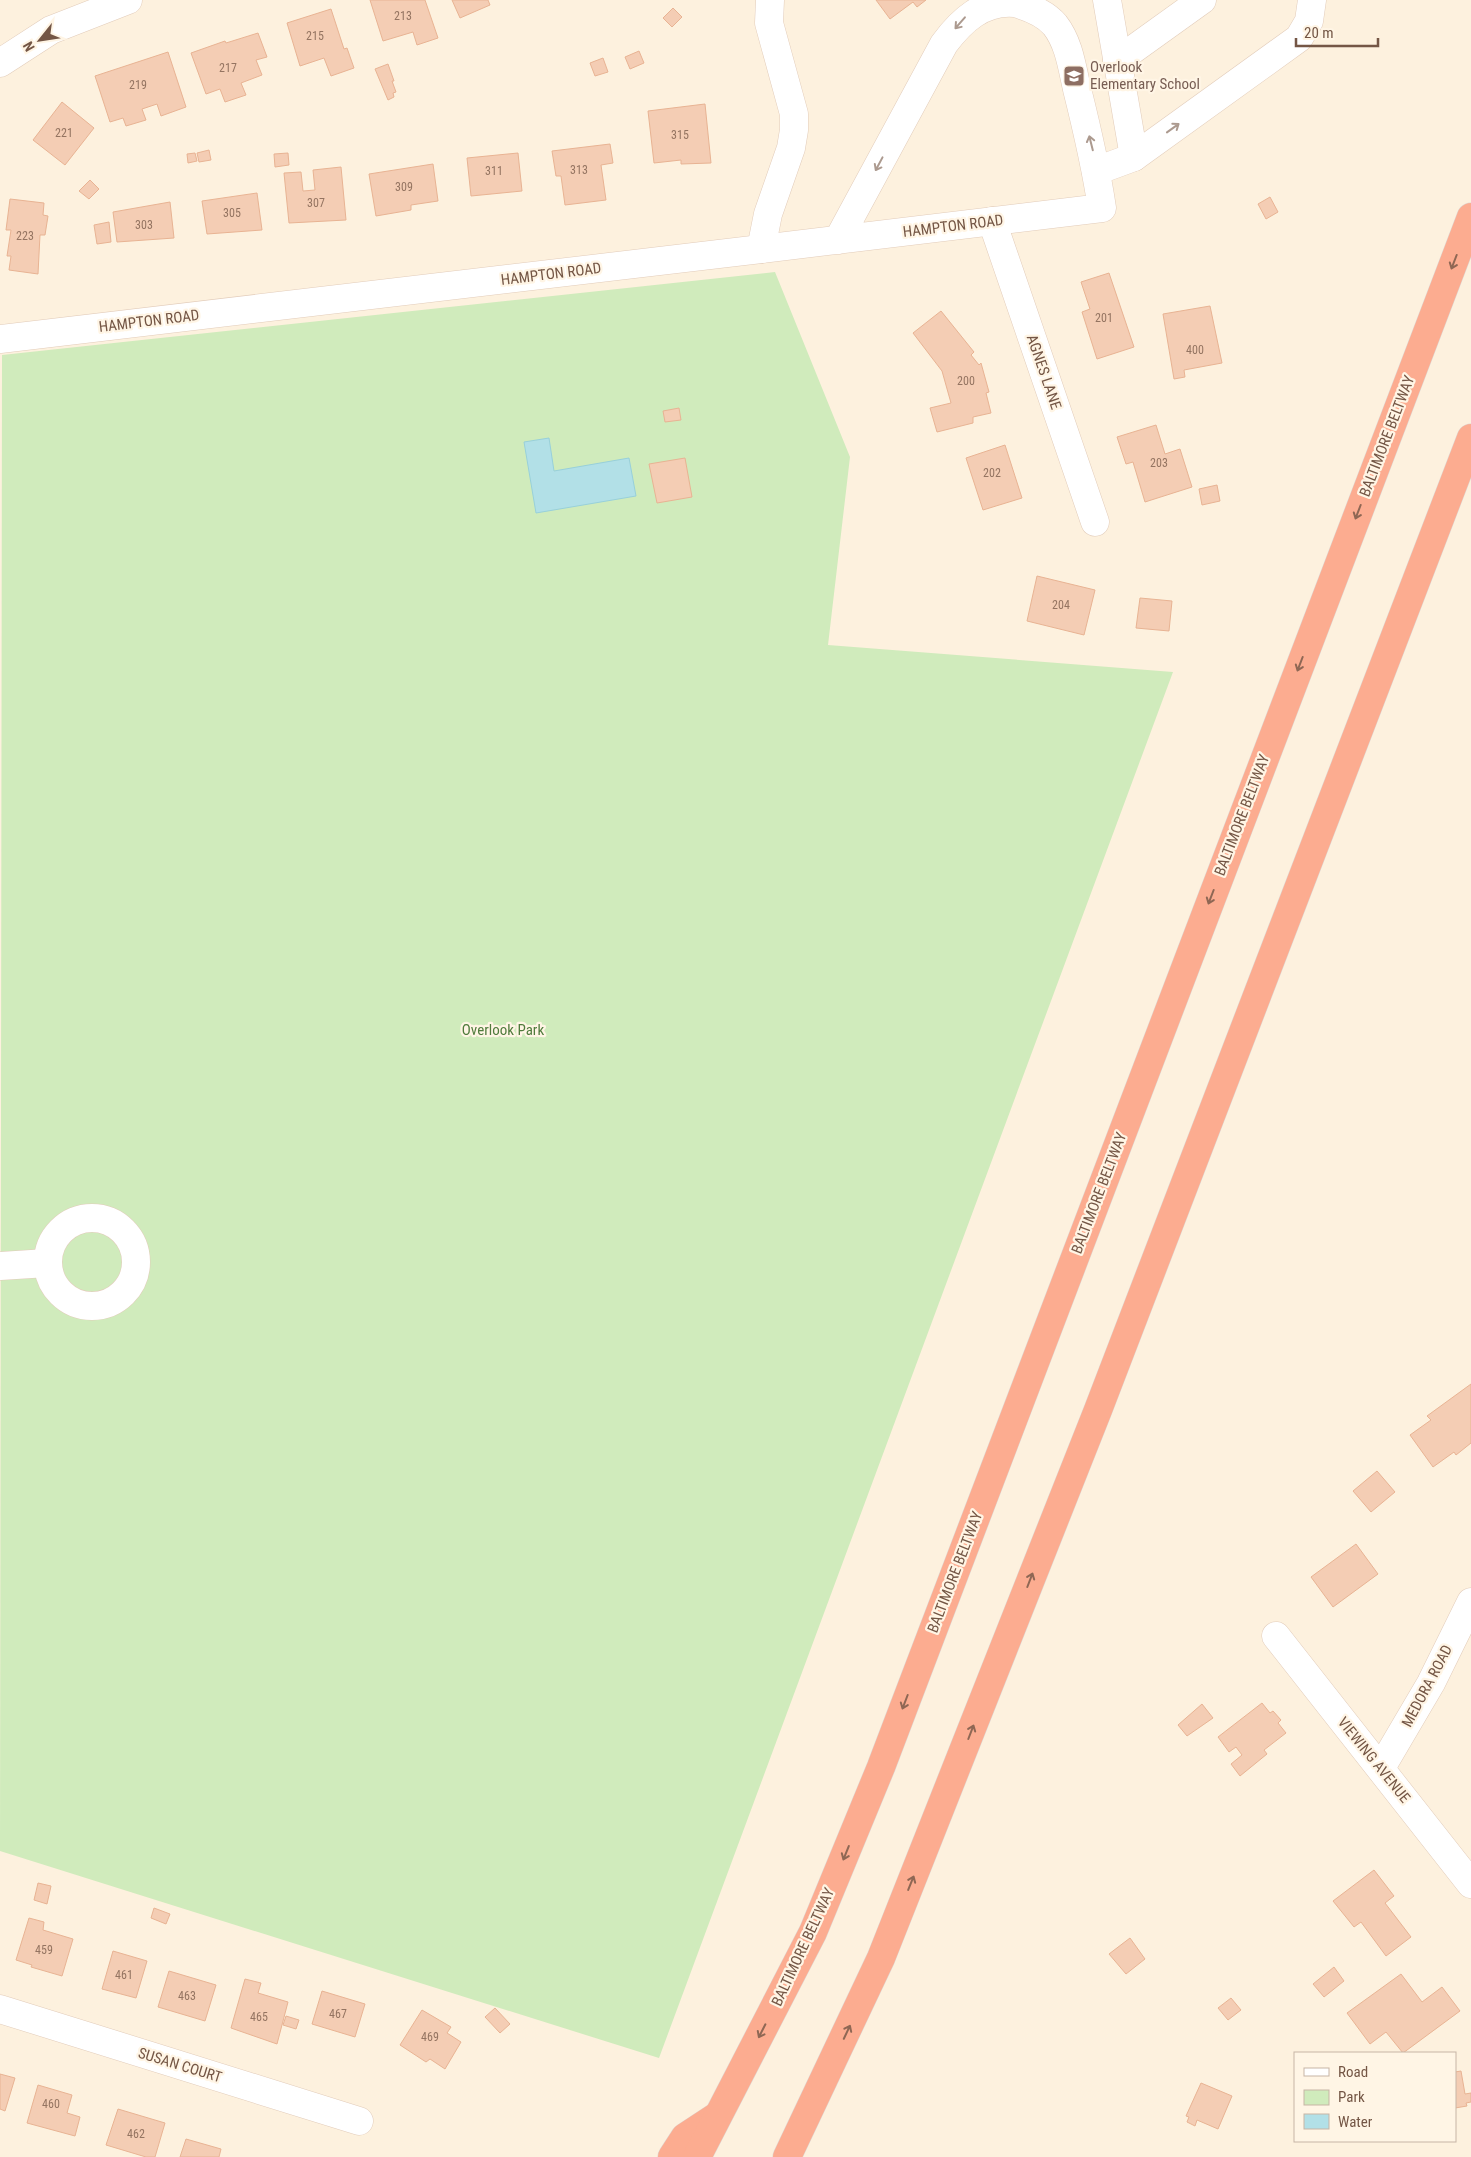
<svg xmlns="http://www.w3.org/2000/svg" width="1471" height="2157" viewBox="0 0 1471 2157" font-family="'Roboto Condensed',sans-serif">
  <rect width="100%" height="100%" fill="#fdf1de"/>
  <polygon fill="#d0ebbc" points="775,272 850,457 828,645 1173,672 659,2058 0,1851 2,355"/>
  <polygon fill="#b2e0e7" stroke="#98d0da" points="549,438 554,471 629,458 636,496 536,513 524,442"/>
  <g fill="#f4cdb4" stroke="#e8b393">
    <polygon points="370,0 425,0 438,38 417,45 413,32 383,41"/>
    <polygon points="452,0 488,0 490,5 460,18"/>
    <polygon points="876,0 926,0 917,7 913,2 890,19"/>
    <polygon points="673,8 682,17 672,27 663,18"/>
    <polygon points="331,9 344,49 347,48 354,68 331,76 324,58 300,66 287,23"/>
    <polygon points="258,33 267,57 256,60 262,75 241,83 246,95 225,102 220,89 206,94 191,53 225,41 226,43"/>
    <polygon points="639,51 644,63 630,69 625,57"/>
    <polygon points="168,52 186,107 161,116 157,104 142,109 146,120 126,126 123,118 110,122 95,76"/>
    <polygon points="603,58 608,72 595,76 590,63"/>
    <polygon points="388,64 394,81 392,81 396,92 393,93 394,97 388,100 375,69"/>
    <polygon points="62,102 94,128 65,165 33,140"/>
    <polygon points="705,104 711,163 681,164 681,160 654,163 648,111"/>
    <polygon points="610,144 613,163 601,165 606,200 565,205 561,176 556,176 552,151"/>
    <polygon points="209,150 211,160 199,162 197,153"/>
    <polygon points="195,153 197,161 188,163 187,154"/>
    <polygon points="288,153 289,165 275,167 274,154"/>
    <polygon points="518,153 522,191 471,196 467,158"/>
    <polygon points="433,164 438,201 411,205 411,210 376,216 369,174"/>
    <polygon points="341,167 346,220 289,223 284,173 301,172 303,191 315,190 313,170"/>
    <polygon points="90,180 99,189 89,199 79,191"/>
    <polygon points="257,193 262,230 207,234 202,201"/>
    <polygon points="1270,197 1278,212 1266,219 1258,204"/>
    <polygon points="10,199 44,203 43,215 48,216 45,235 40,235 38,274 9,270 11,256 7,256 11,230 6,230"/>
    <polygon points="170,202 174,238 117,242 113,212"/>
    <polygon points="109,222 111,242 97,244 94,225"/>
    <polygon points="1109,273 1134,347 1097,359 1082,312 1090,309 1081,282"/>
    <polygon points="1210,306 1222,363 1184,370 1185,377 1174,379 1163,314"/>
    <polygon points="941,311 974,352 971,355 979,365 981,363 989,392 986,393 991,413 973,417 973,423 937,432 930,408 951,403 942,371 913,333"/>
    <polygon points="679,408 681,420 665,422 663,411"/>
    <polygon points="1156,425 1165,454 1180,449 1192,487 1145,502 1133,462 1126,464 1117,437"/>
    <polygon points="1005,445 1022,498 983,510 966,458"/>
    <polygon points="685,458 692,497 657,503 649,464"/>
    <polygon points="1217,485 1220,501 1202,505 1199,489"/>
    <polygon points="1037,576 1095,590 1084,635 1027,621"/>
    <polygon points="1140,598 1172,601 1169,631 1136,628"/>
    <polygon points="1471,1384 1471,1443 1456,1455 1454,1452 1433,1467 1410,1435 1431,1420 1427,1416"/>
    <polygon points="1377,1471 1395,1492 1371,1512 1353,1491"/>
    <polygon points="1356,1544 1378,1574 1333,1607 1311,1577"/>
    <polygon points="1262,1703 1270,1713 1273,1711 1281,1720 1278,1723 1286,1733 1264,1750 1267,1754 1240,1776 1231,1764 1242,1755 1236,1747 1229,1752 1218,1737"/>
    <polygon points="1202,1704 1213,1718 1187,1736 1178,1725"/>
    <polygon points="1374,1870 1394,1896 1385,1903 1411,1937 1386,1956 1361,1922 1354,1927 1333,1901"/>
    <polygon points="38,1883 51,1886 47,1904 34,1900"/>
    <polygon points="154,1908 170,1914 166,1924 151,1918"/>
    <polygon points="29,1918 44,1922 43,1930 73,1939 62,1976 31,1967 32,1965 16,1960"/>
    <polygon points="1130,1938 1145,1959 1126,1974 1109,1954"/>
    <polygon points="113,1951 147,1961 136,1998 102,1989"/>
    <polygon points="1334,1967 1344,1981 1324,1997 1313,1984"/>
    <polygon points="169,1971 216,1985 205,2021 158,2007"/>
    <polygon points="1401,1974 1422,2002 1442,1987 1460,2011 1403,2053 1386,2032 1370,2044 1347,2013"/>
    <polygon points="245,1979 261,1983 258,1993 288,2002 277,2044 231,2028"/>
    <polygon points="322,1991 365,2004 355,2037 312,2024"/>
    <polygon points="1231,1998 1241,2010 1228,2020 1218,2008"/>
    <polygon points="495,2008 510,2024 500,2033 485,2017"/>
    <polygon points="422,2010 451,2027 447,2033 461,2042 445,2069 430,2059 426,2062 400,2045"/>
    <polygon points="286,2016 299,2020 296,2029 283,2025"/>
    <polygon points="1461,2071 1465,2094 1471,2093 1471,2102 1466,2103 1467,2106 1455,2108 1455,2072"/>
    <polygon points="0,2074 15,2078 5,2111 0,2109"/>
    <polygon points="1201,2083 1232,2096 1218,2129 1197,2120 1195,2126 1187,2122 1189,2117 1186,2116"/>
    <polygon points="38,2085 72,2095 67,2113 80,2117 75,2136 27,2123"/>
    <polygon points="118,2109 165,2123 155,2157 146,2157 106,2145"/>
    <polygon points="186,2139 221,2149 219,2157 180,2157"/>
  </g>
  <g fill="none" stroke-linecap="round" stroke-linejoin="round">
    <g stroke="#e2ccba" stroke-width="29">
      <g id="minor">
        <polyline points="1107,0 1134,157"/>
        <polyline points="1117,61 1202,0"/>
        <polyline points="0,63 51,30 128,0"/>
        <polyline points="1096,171 1134,157 1299,38 1309,21 1312,0"/>
        <polyline points="992,221 1095,522"/>
        <polyline points="761,249 768,214 791,148 794,130 794,114 769,23 770,0"/>
        <path d="M0,339L761,249C875,235 989,222 1102,208C1096,168 1087,129 1077,89C1072,67 1069,43 1055,25C1045,13 1029,7 1015,3C983,0 961,21 944,44L838,240"/>
        <circle cx="92" cy="1262" r="44"/>
        <polyline points="0,1266 47,1263"/>
        <polyline points="1276,1636 1471,1884"/>
        <polyline points="1381,1768 1431,1683 1471,1602"/>
        <polyline points="0,2009 359,2121"/>
      </g>
    </g>
    <g stroke="#ded6d2" stroke-width="29">
      <g id="highway">
        <polyline points="672,2157 685,2137 717,2116"/>
        <polyline points="697,2157 813,1932 881,1767 1471,217"/>
        <polyline points="787,2157 881,1958 1098,1410 1471,438"/>
      </g>
    </g>
    <use href="#minor" stroke="#fff" stroke-width="28"/>
    <use href="#highway" stroke="#fcac90" stroke-width="28"/>
  </g>
  <defs><path id="oneway-shaft" d="M-6 0H5M1.5-3L5.5 0L1.5 3" fill="none" stroke-width="1.6" stroke-linecap="round" stroke-linejoin="round" transform="scale(1.25)"/></defs>
  <g stroke="#ac9a8f">
    <use href="#oneway-shaft" transform="translate(960 23) rotate(131)"/>
    <use href="#oneway-shaft" transform="translate(1173 128) rotate(-36)"/>
    <use href="#oneway-shaft" transform="translate(1091 143) rotate(-104)"/>
    <use href="#oneway-shaft" transform="translate(879 164) rotate(118)"/>
  </g>
  <g stroke="#8f6754">
    <use href="#oneway-shaft" transform="translate(1454 262) rotate(111)"/>
    <use href="#oneway-shaft" transform="translate(1358 512) rotate(111)"/>
    <use href="#oneway-shaft" transform="translate(1300 664) rotate(111)"/>
    <use href="#oneway-shaft" transform="translate(1211 897) rotate(111)"/>
    <use href="#oneway-shaft" transform="translate(1030 1580) rotate(-69)"/>
    <use href="#oneway-shaft" transform="translate(905 1702) rotate(111)"/>
    <use href="#oneway-shaft" transform="translate(971 1732) rotate(-69)"/>
    <use href="#oneway-shaft" transform="translate(846 1853) rotate(112)"/>
    <use href="#oneway-shaft" transform="translate(911 1883) rotate(-68)"/>
    <use href="#oneway-shaft" transform="translate(762 2031) rotate(117)"/>
    <use href="#oneway-shaft" transform="translate(847 2032) rotate(-65)"/>
  </g>
  <defs>
    <g id="school-square" transform="scale(1.125)"><rect x="-9" y="-9" width="18" height="18" rx="4" fill="#8d6e63" stroke="#fff5e5"/><path d="M0-5L7-2L0 1L-7-2ZM-4 1L0 2.5L4 1V4Q0 6-4 4Z" fill="#fff"/></g>
  </defs>
  <g fill-rule="evenodd">
    <use href="#school-square" x="1074" y="76"/>
  </g>
  <g text-anchor="middle" dominant-baseline="central" stroke-width="4.5" stroke-linejoin="round" paint-order="stroke">
    <g font-size="12" fill="#947461">
      <text x="403" y="16">213</text>
      <text x="315" y="36">215</text>
      <text x="228" y="68">217</text>
      <text x="138" y="85">219</text>
      <text x="64" y="133">221</text>
      <text x="680" y="135">315</text>
      <text x="579" y="170">313</text>
      <text x="494" y="171">311</text>
      <text x="404" y="187">309</text>
      <text x="316" y="203">307</text>
      <text x="232" y="213">305</text>
      <text x="144" y="225">303</text>
      <text x="25" y="236">223</text>
      <text x="1104" y="318">201</text>
      <text x="1195" y="350">400</text>
      <text x="966" y="381">200</text>
      <text x="1159" y="463">203</text>
      <text x="992" y="473">202</text>
      <text x="1061" y="605">204</text>
      <text x="44" y="1950">459</text>
      <text x="124" y="1975">461</text>
      <text x="187" y="1996">463</text>
      <text x="338" y="2014">467</text>
      <text x="259" y="2017">465</text>
      <text x="430" y="2037">469</text>
      <text x="51" y="2104">460</text>
      <text x="136" y="2134">462</text>
    </g>
    <g font-size="15" fill="#785e54" stroke="#fff5e5" text-anchor="start">
      <text x="1090" y="67">Overlook<tspan x="1090" dy="17">Elementary School</tspan></text>
    </g>
    <g font-size="15" fill="#745645" stroke="#fff5e5">
      <text transform="translate(953 226) rotate(-7)">HAMPTON ROAD</text>
      <text transform="translate(551 274) rotate(-7)">HAMPTON ROAD</text>
      <text transform="translate(149 321) rotate(-7)">HAMPTON ROAD</text>
      <text transform="translate(1044 372) rotate(71)">AGNES LANE</text>
      <text transform="translate(1387 436) rotate(-69)">BALTIMORE BELTWAY</text>
      <text transform="translate(1242 815) rotate(-69)">BALTIMORE BELTWAY</text>
      <text transform="translate(1099 1193) rotate(-69)">BALTIMORE BELTWAY</text>
      <text transform="translate(955 1572) rotate(-69)">BALTIMORE BELTWAY</text>
      <text transform="translate(1427 1686) rotate(-62)">MEDORA ROAD</text>
      <text transform="translate(1374 1760) rotate(51)">VIEWING AVENUE</text>
      <text transform="translate(803 1947) rotate(-65)">BALTIMORE BELTWAY</text>
      <text transform="translate(180 2065) rotate(17)">SUSAN COURT</text>
    </g>
    <g font-size="15" fill="#4f7b3c" stroke="#fff5e5">
      <text x="503" y="1030">Overlook Park</text>
    </g>
  </g>
  <rect x="1294" y="2052" width="162" height="90" fill="#fff5e5" stroke="#c7b5a5"/>
  <rect x="1304" y="2068" width="25" height="8" fill="#ffffff" stroke="#c7b5a5"/>
  <text x="1338" y="2077" font-size="15" fill="#745645">Road</text>
  <rect x="1304" y="2090" width="25" height="15" fill="#d0ebbc" stroke="#c7b5a5"/>
  <text x="1338" y="2102" font-size="15" fill="#745645">Park</text>
  <rect x="1304" y="2114" width="25" height="15" fill="#b2e0e7" stroke="#c7b5a5"/>
  <text x="1338" y="2127" font-size="15" fill="#745645">Water</text>
  <g transform="translate(40 40) rotate(240)" stroke="#fff5e5" stroke-width="4" paint-order="stroke">
  <path d="M0-4L9 19L0 12L-9 19Z" fill="#745645"/>
  <text y="-8" font-size="14" font-weight="bold" text-anchor="middle" fill="#745645">N</text>
  </g>
  <path d="M1296 38v8h82v-8" fill="none" stroke="#745645" stroke-width="2.5"/>
  <text x="1304" y="38" font-size="15" fill="#745645" stroke="#fff5e5" stroke-width="4" paint-order="stroke">20 m</text>
</svg>
